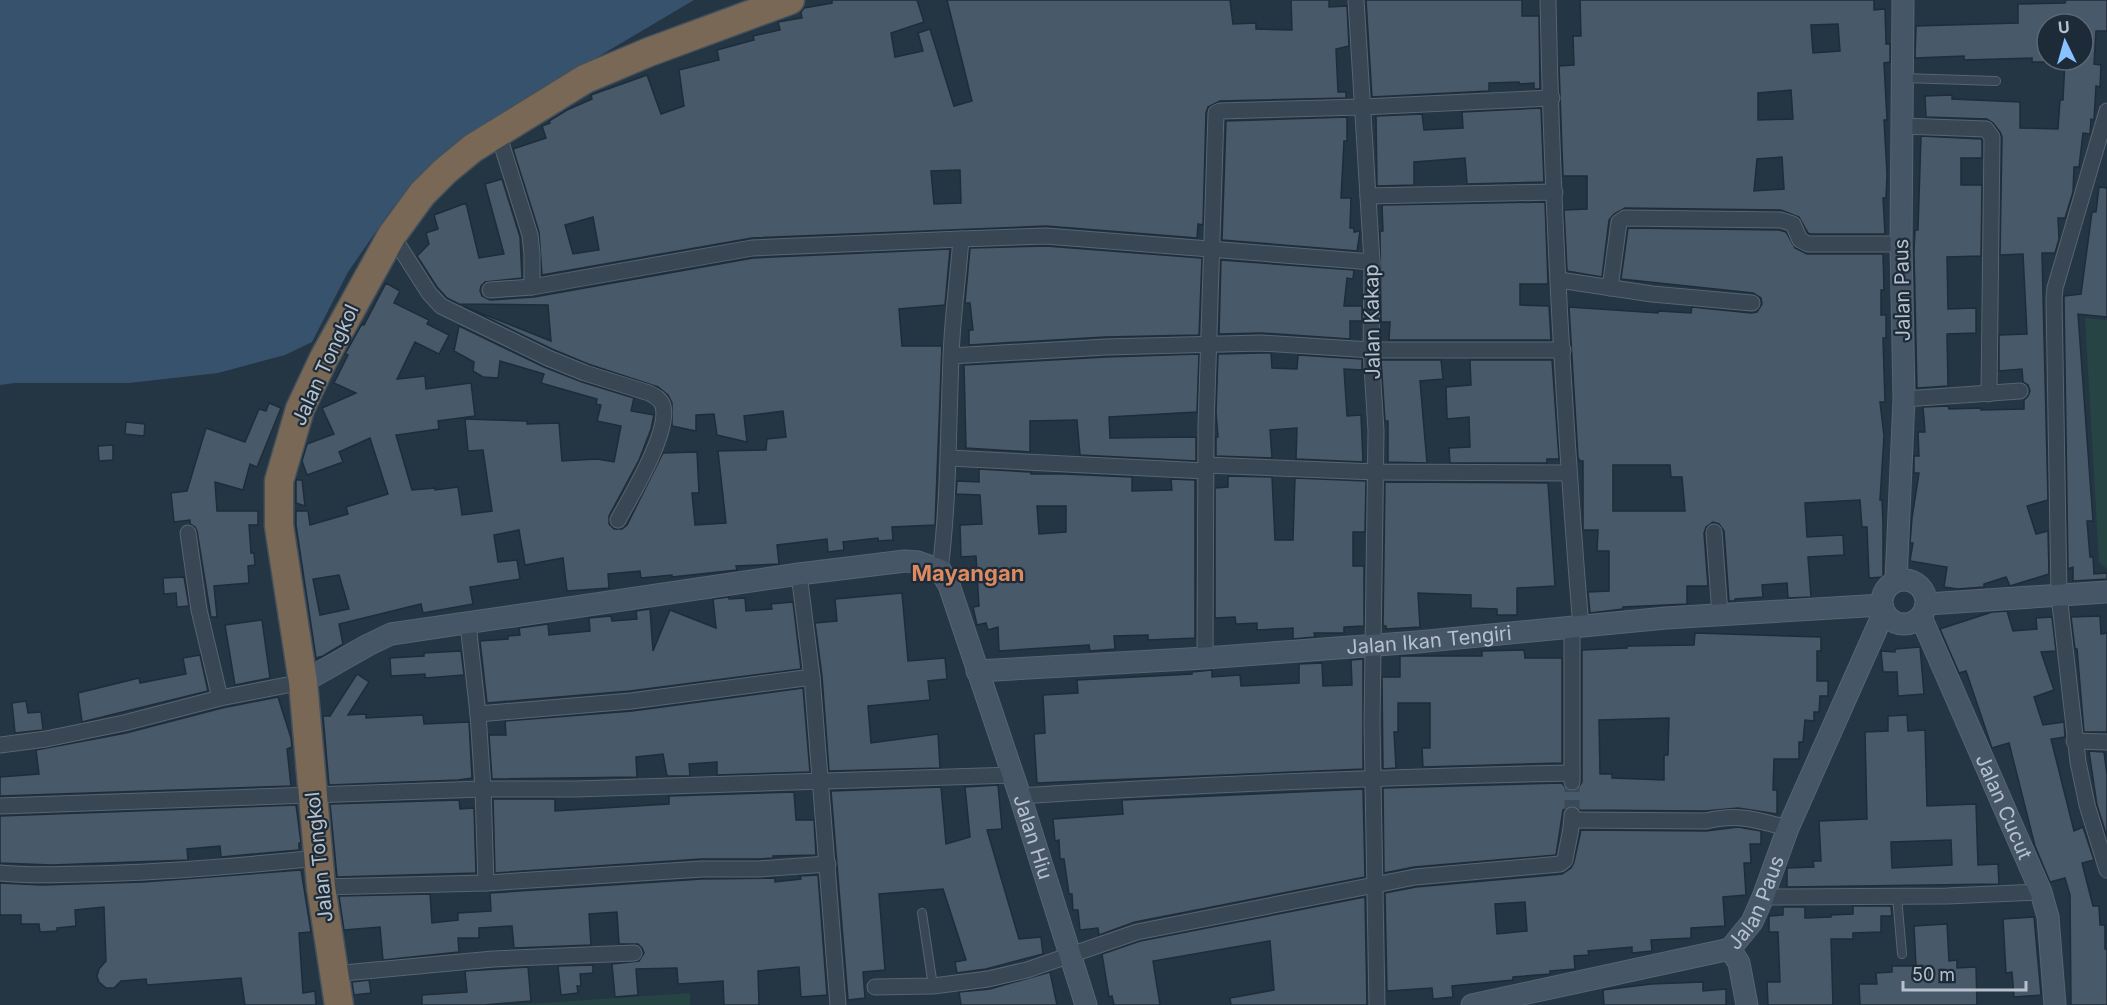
<svg xmlns="http://www.w3.org/2000/svg" width="2107" height="1005" viewBox="0 0 2107 1005" font-family="Inter,sans-serif">
  <rect width="100%" height="100%" fill="#243544"/>
  <g fill="#264444">
    <polygon points="2085,318 2107,320 2107,569 2099,562"/>
    <polygon points="690,993 690,1005 513,1005"/>
  </g>
  <polygon fill="#37526c" points="0,0 694,0 527,99 452,153 393,207 348,272 312,342 285,355 218,373 129,383 15,383 0,385"/>
  <g fill="#48596a" stroke="#1f2d3a" stroke-width="1.5" fill-rule="evenodd">
    <path d="M832,0H917L924,22L891,33L895,57L923,51L918,33L930,29L954,106L972,101L947,0H1230L1233,24L1256,23V29L1292,30L1291,0H1329V7L1347,6L1349,46L1336,49L1338,92H1346V98L1220,101L1208,107L1206,113L1203,225L1198,224L1197,238L1046,226L752,238L542,275L539,232L513,149L546,138L542,126L550,123L549,121L567,110L592,99L591,95L647,75L661,114L684,106L679,70L719,60L717,50L754,40L753,36L780,30L778,22L802,18L801,12L804,8L832,3ZM960,170L961,203L934,204L931,171ZM593,217L599,250L573,254L565,225Z"/>
    <polygon points="1366,0 1522,0 1522,16 1539,16 1540,89 1534,89 1534,83 1519,84 1519,82 1489,83 1489,91 1372,97"/>
    <path d="M1580,0H1874V10L1885,9L1886,44H1890V62L1884,63L1887,120H1884L1887,174L1886,198H1883L1885,234H1810L1808,233L1799,217L1781,210L1625,208L1614,214L1609,220L1602,277L1567,271L1564,210L1587,209V176H1563L1559,66L1574,65L1573,36H1581ZM1838,24L1840,51L1813,53L1811,25ZM1791,90L1793,119L1758,120V93ZM1782,157L1784,189L1754,191L1757,159Z"/>
    <polygon points="2066,0 2107,0 2107,31 2096,31 2094,64 2101,65 2100,87 2096,86 2094,120 2091,119 2090,134 2083,133 2079,167 2074,167 2073,192 2065,218 2058,218 2059,239 2055,253 2042,253 2048,500 2027,506 2036,534 2048,531 2049,574 2010,586 2006,577 1984,584 1984,587 1958,589 1944,587 1947,567 1910,561 1913,543 1910,543 1912,518 1919,473 1914,473 1914,456 1919,456 1918,432 1925,432 1923,407 1948,406 1949,409 1981,408 1981,410 2024,409 2024,400 2028,396 2030,391 2028,385 2023,382 2022,369 1999,371 1999,335 2027,334 2023,254 2000,255 2002,137 2000,132 1993,123 1987,119 1926,117 1925,96 1952,95 1952,99 2020,102 2020,128 2058,129 2060,100 2063,100 2065,60 2083,60 2083,24 2047,24 2047,62 2032,62 2032,58 1964,60 1964,56 1915,58 1916,26 2018,23 2018,4 2065,3"/>
    <polygon points="1541,108 1544,182 1467,184 1465,158 1414,162 1414,185 1377,186 1376,116 1422,114 1424,130 1463,128 1462,112"/>
    <polygon points="1347,117 1347,141 1344,141 1341,198 1351,198 1350,228 1354,228 1354,232 1360,231 1357,251 1222,240 1226,121"/>
    <polygon points="1921,136 1981,139 1982,140 1982,158 1961,158 1961,185 1982,185 1981,256 1947,257 1948,309 1976,308 1976,333 1947,334 1948,386 1917,388 1914,252 1915,230 1918,230"/>
    <path d="M502,179L520,237L522,278L485,282L481,286L480,291L482,296L490,300L534,297L753,258L950,249L945,305L899,309L902,346H942L935,525L892,527L893,540L878,541V538L843,542L844,550L828,552L827,539L777,545L779,564L736,566L737,570L672,577V575L641,578L640,571L608,574L609,588L567,591L563,558L525,565L519,530L494,535L498,562L517,560L520,579L470,587L473,604L423,613L421,604L339,624L343,644L323,656L316,658L296,525V511H308L310,525L348,514L346,507L388,494L370,438L339,452L343,462L307,475L302,461L307,444L334,434L322,408L356,393L334,383L348,355L345,354L362,324L364,325L386,283L400,291L394,303L429,320L427,324L449,335L439,354L415,342L397,379L425,376L426,389L471,383L475,416L438,421L439,429L396,435L412,490L435,488V490L458,487L462,515L492,511L483,450L468,451L465,419L527,421V424L559,423L562,461L597,459L614,462L621,426L597,421L601,405L596,404L597,399L541,383L544,374L500,361L498,378L483,377L473,371L474,362L454,351L459,326L544,367L582,382L634,398L631,411L654,415L651,429L639,460L609,516V524L614,529H622L627,525L663,453L697,452L699,493H692L695,525L726,523L718,451L766,450L767,439L786,437L783,411L744,416L747,442L717,435L714,414L696,415V431L672,426V403L668,395L658,387L588,364L552,349L463,306L551,341L548,305L459,304L447,298L437,287L417,256L429,244L426,233L438,229L434,215L466,203L479,258L504,254L485,184ZM339,575L349,609L320,615L313,579Z"/>
    <polygon points="2099,187 2107,188 2107,317 2078,314 2093,521 2087,521 2090,557 2093,557 2094,574 2107,573 2107,579 2073,581 2073,567 2068,569 2064,299 2064,296 2081,294 2092,212 2096,212"/>
    <polygon points="1545,202 1548,284 1520,284 1520,305 1549,306 1551,340 1389,340 1390,322 1381,322 1380,231 1383,231 1382,205"/>
    <path d="M1628,228L1779,230L1786,232L1795,248L1807,254H1883L1884,290H1881V315H1886V338H1883L1885,402H1880L1884,436L1880,500H1882L1883,524V577L1869,578L1867,527H1862L1860,500L1805,503L1807,537L1843,535L1844,555L1808,557L1811,597L1788,598L1787,583L1762,585L1763,597L1735,599V601H1729L1724,531L1719,524L1713,522L1706,527L1704,533L1708,586H1687V604L1623,607V609L1590,613L1588,592L1609,591V551H1597L1598,530H1583V461H1580L1578,458L1569,307L1658,313V311L1691,313L1692,307L1751,313L1757,312L1762,304L1761,298L1753,293L1621,279ZM1613,465H1670L1671,477H1682L1685,511H1613Z"/>
    <polygon points="1046,246 1202,258 1199,335 1105,337 969,345 969,330 973,330 970,303 965,303 970,248"/>
    <polygon points="1221,260 1354,270 1353,279 1347,278 1344,306 1362,306 1362,321 1350,321 1350,339 1262,333 1219,334"/>
    <polygon points="1261,353 1271,353 1272,368 1297,369 1298,355 1362,359 1362,370 1344,369 1347,416 1361,415 1363,462 1296,459 1297,428 1270,430 1272,458 1216,456 1216,437 1218,437 1216,412 1218,354"/>
    <polygon points="1199,354 1197,412 1109,417 1110,438 1196,437 1196,461 1080,455 1077,420 1030,421 1030,452 966,448 964,365 1106,357"/>
    <polygon points="1381,360 1441,360 1443,379 1420,381 1427,463 1388,462 1388,421 1385,421"/>
    <polygon points="1470,360 1552,360 1559,459 1547,459 1547,463 1450,463 1449,448 1470,447 1469,417 1447,419 1446,387 1471,385"/>
    <polygon points="269,403 281,408 257,467 250,464 243,490 215,482 217,511 258,511 258,525 249,525 251,553 254,553 255,565 248,566 249,583 214,586 217,617 211,617 197,531 195,527 190,524 190,520 174,522 171,493 187,491 206,428 245,442 259,409 266,411"/>
    <polygon points="126,422 145,424 144,436 125,434"/>
    <polygon points="113,445 113,460 99,461 98,446"/>
    <path d="M979,469L1031,472V474H1063L1132,477V491L1172,490L1171,479L1195,480V638L1148,640V635L1114,636L1115,649L1090,651L1089,645L999,651L998,627L988,630L986,623L977,625L973,607L979,606L976,556L961,557L960,525L982,524L980,495L956,494L957,481L979,482ZM1037,506H1066V532L1039,534Z"/>
    <polygon points="1228,476 1272,477 1275,540 1293,540 1295,478 1366,481 1365,532 1353,532 1353,566 1364,566 1364,626 1344,627 1344,633 1314,633 1315,637 1293,639 1293,628 1257,630 1257,623 1236,624 1235,617 1215,618 1215,488 1228,487"/>
    <polygon points="296,480 302,480 305,506 296,503"/>
    <polygon points="1385,482 1548,483 1555,586 1517,588 1517,615 1497,615 1497,609 1471,608 1471,595 1418,593 1420,627 1386,629 1386,626 1383,626"/>
    <polygon points="184,577 189,606 177,607 176,593 164,594 163,578"/>
    <polygon points="902,593 908,661 945,658 947,679 928,681 930,700 868,706 871,743 938,734 940,768 829,771 822,676 815,623 837,621 835,599"/>
    <polygon points="729,597 729,599 745,598 746,611 772,609 771,604 793,602 801,669 630,691 487,703 480,641 508,639 508,636 520,635 519,628 548,624 549,635 590,631 589,618 611,616 612,621 637,619 636,611 650,609 653,651 670,610 716,628 713,599"/>
    <polygon points="2007,611 2013,631 2037,629 2036,618 2052,617 2056,651 2041,652 2054,690 2034,697 2043,725 2064,722 2065,737 2051,739 2074,831 2083,827 2094,860 2082,863 2093,906 2099,906 2100,925 2105,925 2105,949 2107,949 2107,1005 2071,1005 2070,895 2065,878 2050,882 2035,846 2009,743 1992,748 1966,671 1959,673 1940,629 1992,612"/>
    <polygon points="2100,616 2101,634 2107,633 2107,732 2084,732 2077,649 2075,649 2071,617"/>
    <polygon points="262,620 270,678 235,685 225,625"/>
    <path d="M1695,633L1821,637V651H1817V681H1828V696H1820L1819,712H1814V721L1805,720L1803,742H1799V759H1774L1773,790H1777V814L1738,808L1705,811L1580,810L1572,805L1563,810L1556,855L1414,867L1384,873L1383,788L1562,783L1568,791H1576L1582,782V650L1627,648V646L1694,645ZM1669,718L1668,755H1664V780L1612,778V774H1600L1599,720Z"/>
    <polygon points="1920,647 1924,694 1898,696 1897,672 1883,672 1881,651 1895,652 1895,649"/>
    <polygon points="1524,650 1525,658 1562,658 1562,763 1423,767 1422,748 1430,748 1430,703 1398,703 1398,732 1394,732 1396,768 1383,769 1382,677 1400,677 1400,656 1482,656 1482,651"/>
    <polygon points="461,651 464,675 425,678 425,674 391,676 390,658 424,656 424,653"/>
    <polygon points="200,655 208,691 82,722 78,693 139,678 140,683 186,674 183,658"/>
    <polygon points="1363,659 1363,769 1037,783 1034,734 1045,733 1043,695 1078,693 1077,680 1192,674 1192,672 1212,670 1212,677 1240,675 1241,686 1299,683 1299,664 1322,663 1323,686 1352,685 1351,660"/>
    <polygon points="357,674 369,682 348,715 366,714 366,718 423,715 424,724 469,722 472,778 458,780 329,785 323,716 330,716"/>
    <polygon points="803,688 810,772 717,775 717,762 689,764 690,776 667,776 663,754 636,757 637,777 492,779 489,735 506,735 505,721 632,711"/>
    <polygon points="278,697 291,738 292,747 287,749 291,786 0,796 0,777 39,774 36,750 126,733 222,708"/>
    <polygon points="26,701 28,713 41,712 43,730 15,733 12,703"/>
    <path d="M1907,715L1908,731L1925,730L1927,806L1976,804L1978,865L1998,864L1999,884L1787,887V868L1814,867L1813,861H1821L1819,821L1867,819L1865,732L1888,731V716ZM1951,840L1952,865L1892,868L1891,842Z"/>
    <polygon points="2089,751 2104,752 2107,775 2107,837 2097,805"/>
    <polygon points="998,785 1002,829 987,830 1019,939 1041,937 1043,954 986,969 957,973 955,962 966,960 943,889 879,894 885,970 863,972 865,998 848,1000 831,791 941,787 946,844 970,837 965,787"/>
    <polygon points="1363,789 1365,877 1135,922 1099,935 1098,928 1080,930 1078,910 1073,910 1072,894 1069,894 1064,859 1060,859 1059,840 1055,841 1053,819 1123,814 1122,800"/>
    <polygon points="794,792 796,820 814,820 816,855 773,856 773,858 759,859 701,859 495,873 493,799 555,799 555,811 669,804 669,796"/>
    <polygon points="459,800 460,809 474,808 476,873 337,877 330,804"/>
    <polygon points="296,805 301,843 299,843 299,850 221,857 220,846 187,849 188,860 52,865 0,863 0,816"/>
    <path d="M1738,827L1761,831V844H1750L1751,863H1744L1746,895L1723,897L1725,926L1691,928V938L1651,940L1652,951L1632,953V947L1588,951L1589,955L1574,956L1575,969L1550,971V974L1513,977V980L1452,986L1453,997L1433,999L1432,988L1387,991L1385,893L1416,887L1562,874L1571,868L1574,862L1581,830L1706,831ZM1525,902L1527,931L1497,934L1495,904Z"/>
    <polygon points="301,870 311,932 299,933 303,993 315,991 316,1005 245,1005 241,978 147,985 146,979 121,981 114,988 106,988 99,982 97,976 99,969 106,961 104,907 75,910 76,926 57,928 57,931 40,932 39,924 21,924 21,915 0,915 0,883 42,885 143,882"/>
    <polygon points="818,875 827,995 801,997 799,967 758,971 759,1005 724,1005 723,981 678,984 677,968 636,969 638,995 615,997 612,964 639,961 644,953 642,948 638,944 619,944 617,912 589,914 591,945 514,948 512,926 479,928 479,938 458,938 459,952 383,960 380,927 344,930 339,896 430,894 432,923 458,920 458,913 491,911 490,893 702,879 775,878 775,882 801,879 800,876"/>
    <polygon points="1365,897 1367,1005 1231,1005 1230,998 1274,990 1270,941 1153,961 1160,1005 1114,1005 1112,996 1109,997 1102,954 1140,941"/>
    <polygon points="1853,906 1891,906 1892,916 1881,916 1881,932 1853,933 1853,939 1831,939 1833,1005 1768,1005 1767,982 1780,982 1778,932 1769,932 1769,916 1783,915 1783,907 1805,907 1805,918 1831,917 1831,915 1853,914"/>
    <polygon points="2034,917 2041,995 2014,997 2012,972 2006,973 2003,919"/>
    <polygon points="1947,924 1949,961 1957,960 1957,968 1976,967 1977,1005 1860,1005 1859,984 1877,984 1876,973 1892,972 1892,966 1916,966 1914,926"/>
    <polygon points="593,965 593,973 580,974 581,986 577,986 578,993 561,995 558,966"/>
    <polygon points="528,967 531,1001 484,1005 422,1005 422,995 467,992 465,971"/>
    <polygon points="1050,972 1057,1005 961,1005 959,992 990,989"/>
    <polygon points="369,980 371,993 354,995 352,982"/>
    <polygon points="1703,982 1703,991 1726,989 1726,1005 1604,1005 1603,990 1651,984"/>
  </g>
  <g fill="none" stroke-linecap="round" stroke-linejoin="round">
    <polyline stroke="#3a4a59" stroke-width="15" stroke-dasharray="15 8" stroke-linecap="butt" points="1572,815 1572,782"/>
    <g stroke="#576470" stroke-width="10">
      <g id="lane">
        <polyline points="1904,78 1996,81"/>
        <polyline points="1897,896 1902,954"/>
        <polyline points="922,913 933,986"/>
      </g>
    </g>
    <g stroke="#576470" stroke-width="17">
      <g id="street">
        <polyline points="1356,0 1372,262 1371,350 1376,431 1372,724 1377,1005"/>
        <path d="M1548,0C1552,210 1564,419 1581,628"/>
        <polyline points="2107,111 2055,288 2054,299 2059,595 2078,762 2087,805 2107,870"/>
        <polyline points="1902,126 1986,129 1992,137 1989,394"/>
        <polyline points="498,133 530,235 532,253 532,287"/>
        <polyline points="1368,196 1555,192"/>
        <path d="M392,235L429,293L441,306L548,358L585,373L649,393C655,396 661,399 663,406C670,432 631,496 618,520"/>
        <polyline points="1559,280 1652,294 1752,303"/>
        <polyline points="1610,288 1619,222 1625,218 1781,220 1793,224 1800,240 1808,244 1901,244"/>
        <polyline points="490,290 532,287 752,248 961,239 1046,236 1372,262"/>
        <polyline points="951,356 1106,347 1261,343 1371,350 1563,350"/>
        <polyline points="1904,399 2020,391"/>
        <polyline points="949,458 1206,471"/>
        <polyline points="1206,465 1376,472 1568,473"/>
        <polyline points="1714,532 1720,615"/>
        <polyline points="188,533 199,610 220,698"/>
        <path d="M940,570C949,500 948,429 951,358C952,319 958,279 961,239"/>
        <polyline points="799,574 812,677 838,1005"/>
        <polyline points="468,624 478,714 483,789 486,883"/>
        <polyline points="1572,629 1572,782"/>
        <polyline points="1205,658 1206,426 1216,113 1220,111 1362,107 1552,98"/>
        <polyline points="478,714 631,701 812,677"/>
        <polyline points="2074,741 2107,742"/>
        <polyline points="0,745 46,739 124,723 220,698 303,682"/>
        <path d="M1020,796C1204,784 1388,777 1572,773"/>
        <polyline points="0,806 483,789 576,789 1013,775"/>
        <path d="M1572,820L1706,821C1739,813 1756,820 1788,828"/>
        <path d="M0,873C28,876 55,875 83,874C162,873 240,866 318,858"/>
        <polyline points="321,887 486,883 702,869 759,869 828,864"/>
        <polyline points="1763,897 1947,896 2041,892"/>
        <polyline points="333,974 493,959 634,953"/>
        <path d="M875,987L933,986L988,979L1027,970L1137,932L1415,877L1560,864L1565,860C1567,845 1572,831 1572,815"/>
      </g>
    </g>
    <g stroke="#576470" stroke-width="23">
      <g id="secondary">
        <circle cx="1904" cy="602" r="22"/>
        <polyline points="1896,581 1904,399 1901,244 1903,0"/>
        <polyline points="1927,604 2107,592"/>
        <path id="s1" d="M1921,617L2041,892L2048,917L2055,1005"/>
        <path id="s2" d="M977,671L1205,658L1417,642L1666,618L1882,605"/>
        <path id="s3" d="M303,682L368,645L391,634L799,574L905,561L918,562L940,570L949,585L1020,796L1086,1005"/>
        <polyline points="1730,949 1739,963 1747,1005"/>
        <path id="s4" d="M1472,1005L1730,949L1752,922L1763,897L1788,828L1884,612"/>
      </g>
    </g>
    <g stroke="#43515d" stroke-width="31">
      <polyline id="highway" points="339,1005 321,887 303,682 279,526 279,481 300,409 324,358 392,235 422,194 445,171 473,148 585,79 649,52 790,0"/>
    </g>
    <use href="#lane" stroke="#394653" stroke-width="8"/>
    <use href="#street" stroke="#394653" stroke-width="15"/>
    <use href="#secondary" stroke="#465666" stroke-width="21"/>
    <use href="#highway" stroke="#796855" stroke-width="28"/>
  </g>
  <g text-anchor="middle" dominant-baseline="central" stroke-width="4.5" stroke-linejoin="round" paint-order="stroke">
    <g font-size="20" fill="#b6c1cd" stroke="#1d2b38">
      <text transform="translate(1902 290) rotate(-91)">Jalan Paus</text>
      <text transform="translate(1372 322) rotate(-91)">Jalan Kakap</text>
      <text transform="translate(325 365) rotate(-65)">Jalan Tongkol</text>
      <text stroke="none"><textPath href="#s2" startOffset="453">Jalan Ikan Tengiri</textPath></text>
      <text stroke="none"><textPath href="#s1" startOffset="207">Jalan Cucut</textPath></text>
      <text stroke="none"><textPath href="#s3" startOffset="939">Jalan Hiu</textPath></text>
      <text transform="translate(319 857) rotate(-96)">Jalan Tongkol</text>
      <text stroke="none"><textPath href="#s4" startOffset="318">Jalan Paus</textPath></text>
    </g>
    <g font-size="22" font-weight="bold" fill="#de8a60" stroke="#1d2b38">
      <text x="968" y="573">Mayangan</text>
    </g>
  </g>
  <g transform="translate(2065 42) rotate(355)"><circle r="28" fill="#1d2b38" stroke="#5a6774" stroke-width="1.5"/>
  <path d="M0-4.5L10 22L0 15L-10 22Z" fill="#89c3ff"/>
  <text y="-9" font-size="16" font-weight="bold" text-anchor="middle" fill="#b6c1cd">U</text>
  </g>
  <path d="M1903 981v9h123v-9" fill="none" stroke="#b6c1cd" stroke-width="3"/>
  <text x="1912" y="981" font-size="18" fill="#b6c1cd" stroke="#1d2b38" stroke-width="4.5" paint-order="stroke">50 m</text>
</svg>
